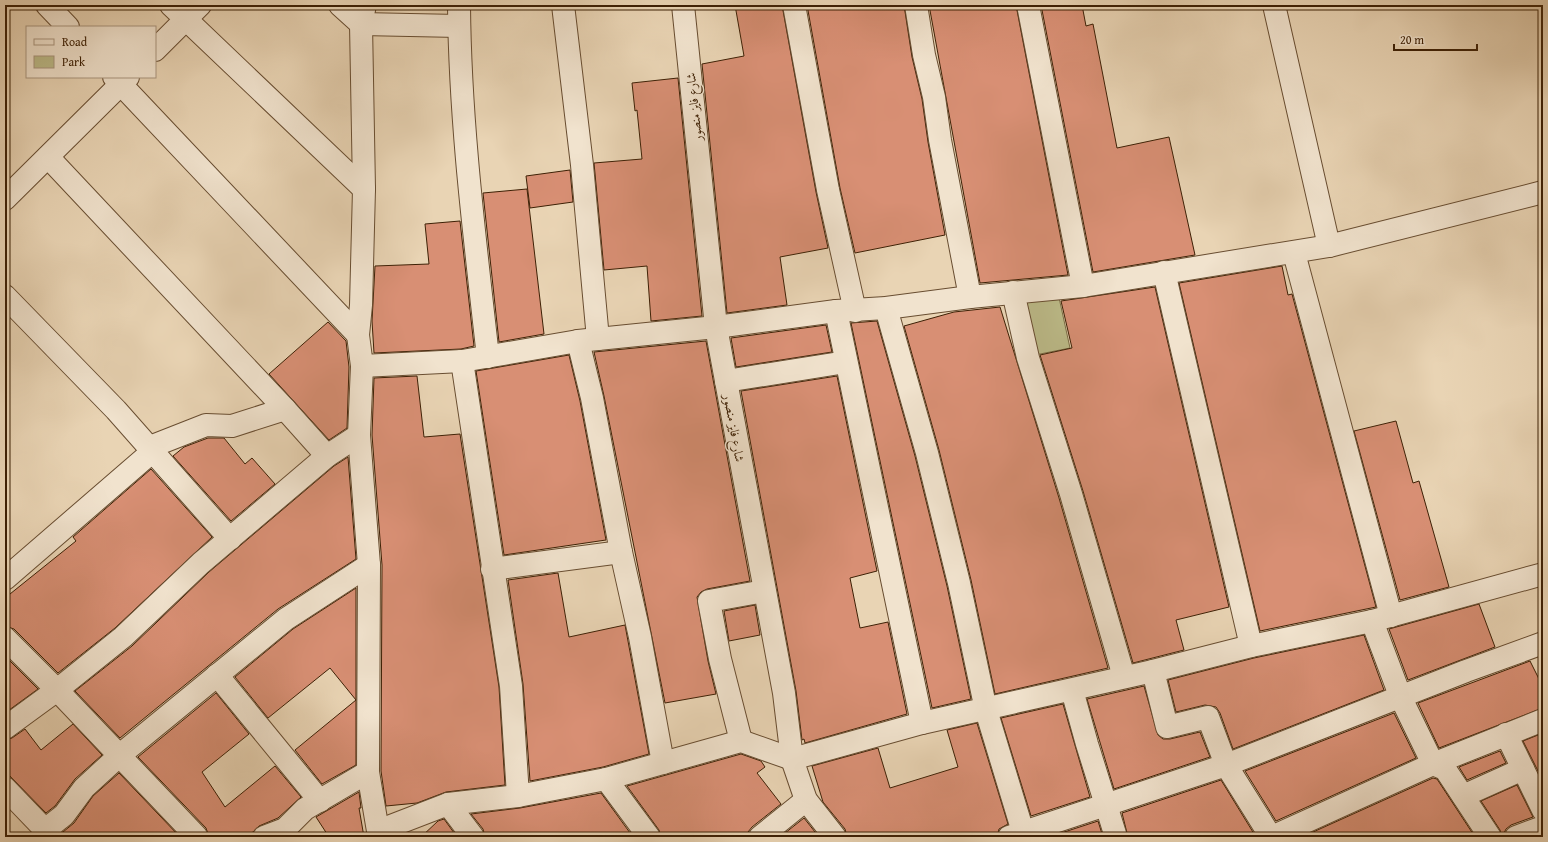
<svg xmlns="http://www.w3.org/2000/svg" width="1548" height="842" viewBox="0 0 1548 842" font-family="'Gentium Book Plus',Amiri,serif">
  <rect width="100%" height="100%" fill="#e9d4b4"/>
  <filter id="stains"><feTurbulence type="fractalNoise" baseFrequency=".005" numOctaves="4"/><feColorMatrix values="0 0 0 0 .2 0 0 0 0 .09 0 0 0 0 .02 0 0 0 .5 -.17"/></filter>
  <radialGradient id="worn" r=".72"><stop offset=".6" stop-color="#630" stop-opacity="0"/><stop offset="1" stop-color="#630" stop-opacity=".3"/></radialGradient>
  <polygon fill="#bcbb89" stroke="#7c6e47" points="1058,293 1070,348 1035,355 1022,301"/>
  <g fill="#d88f74" stroke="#3d2005">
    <polygon points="735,5 782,5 816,192 828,248 780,257 787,305 727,313 702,64 744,56"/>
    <polygon points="807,5 904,5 912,57 922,99 928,142 945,235 855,253 840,188"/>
    <polygon points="929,5 1016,5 1068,275 980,283"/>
    <polygon points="1041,5 1082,5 1086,26 1093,24 1117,148 1169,137 1195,255 1093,272"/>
    <polygon points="678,78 702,316 651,321 647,266 604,270 594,163 642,159 637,110 635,111 632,83"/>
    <polygon points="570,170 573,202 530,208 526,176"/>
    <polygon points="527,189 544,334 499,342 483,193"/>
    <polygon points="460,221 474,346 461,349 374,353 372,321 375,266 429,264 425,224"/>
    <polygon points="1282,266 1288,295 1292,294 1376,607 1260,631 1179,283"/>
    <polygon points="1155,287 1229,607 1176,620 1184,650 1133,663 1083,491 1040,355 1072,348 1061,301"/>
    <polygon points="1000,307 1059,498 1108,668 995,694 971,580 939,450 904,326 954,312"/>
    <polygon points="877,321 915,456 947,586 971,699 932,708 851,323"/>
    <polygon points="328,322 346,341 349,367 347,428 329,440 269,374"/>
    <polygon points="826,325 832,352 736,367 731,338"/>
    <polygon points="706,341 750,581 707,589 701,592 697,597 708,661 716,694 665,703 604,396 594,352"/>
    <polygon points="569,355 580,401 606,540 504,555 476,371"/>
    <polygon points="417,376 424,437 460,434 499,687 505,785 446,792 417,803 386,806 381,771 382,565 372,435 374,378"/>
    <polygon points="837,376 877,571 850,578 860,628 888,622 907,714 805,743 804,739 802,740 796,691 741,391"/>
    <polygon points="1396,421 1413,483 1419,481 1449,587 1400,600 1354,431"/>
    <polygon points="208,438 224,438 245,464 252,458 275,484 231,521 173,456 184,447"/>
    <polygon points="348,457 356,559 278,609 120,738 75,691 132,646 209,572 334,466"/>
    <polygon points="151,469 212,537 115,628 58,673 14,629 5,626 5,598 76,541 73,537"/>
    <polygon points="558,573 569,637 625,625 649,754 603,767 530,781 523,684 508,580"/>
    <polygon points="356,588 356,765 322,784 295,750 356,700 330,668 268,718 235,677 293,629"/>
    <polygon points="1479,604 1495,647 1408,680 1389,629"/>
    <polygon points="755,605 760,635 729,641 724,611"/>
    <polygon points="1364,635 1384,690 1233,749 1220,713 1216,707 1205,705 1176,712 1168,680 1254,658"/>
    <polygon points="5,656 38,689 5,713"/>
    <polygon points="1530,661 1543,687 1543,708 1439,748 1418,703"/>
    <polygon points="1144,686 1158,735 1163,739 1170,739 1200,732 1210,757 1114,789 1087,699"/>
    <polygon points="216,693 249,734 202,772 225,807 275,766 301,797 278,818 259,826 253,832 243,837 209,837 206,828 138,757"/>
    <polygon points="1063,704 1090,797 1031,816 1001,718"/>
    <polygon points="1394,713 1416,758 1276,821 1245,771"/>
    <polygon points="977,723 1008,824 999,829 997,837 847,837 845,829 823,802 812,766 878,748 890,788 958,767 947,730"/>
    <polygon points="73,724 102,755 75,779 55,806 46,813 5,771 5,740 12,738 25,729 41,750"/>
    <polygon points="1543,733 1543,781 1523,741"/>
    <polygon points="1500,751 1506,763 1467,780 1459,767"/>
    <polygon points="741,754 761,761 765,767 757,773 781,804 752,827 744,837 661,837 659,830 627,786"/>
    <polygon points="119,773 180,837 64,837 63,832 74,823 93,796"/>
    <polygon points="1433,778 1437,779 1475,837 1302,837"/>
    <polygon points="1221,780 1256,837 1128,837 1122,813"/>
    <polygon points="1517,785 1533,817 1511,825 1506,829 1502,837 1500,830 1481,801"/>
    <polygon points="359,792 361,808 359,808 364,837 329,837 316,817"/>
    <polygon points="601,793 633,837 485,837 483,829 471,814 520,808"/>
    <polygon points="804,818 819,837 780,837"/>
    <polygon points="444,819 457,837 421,837 438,821"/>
    <polygon points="1098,821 1103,837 1049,837"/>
  </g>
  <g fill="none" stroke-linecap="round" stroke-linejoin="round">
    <g stroke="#684d31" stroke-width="24">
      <g id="minor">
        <polyline points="47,5 68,27"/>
        <polyline points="171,5 364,189"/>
        <polyline points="340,5 361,24 459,26"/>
        <polyline points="365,5 361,24 364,189 361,305 358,335 362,366 359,435 369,565 368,772 379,837"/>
        <path d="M459,5C460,123 475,240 488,357"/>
        <polyline points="563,5 582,165 598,339"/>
        <polyline points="683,5 716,327 784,693 792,759 806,800 835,837"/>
        <polyline points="794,5 828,190 855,311"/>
        <polyline points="916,5 924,55 934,97 940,140 970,297"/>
        <polyline points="1028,5 1083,286"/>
        <polyline points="1274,5 1329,246"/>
        <polyline points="155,50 200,5"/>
        <polyline points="114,77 358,335"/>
        <polyline points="48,157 285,409 327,456"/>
        <polyline points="5,199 128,77"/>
        <polyline points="1294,253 1391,616"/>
        <polyline points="1164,272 1251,646"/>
        <polyline points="1013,292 1028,358 1071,494 1124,677"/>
        <polyline points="5,296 116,410 230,539"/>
        <polyline points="886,308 927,453 959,583 986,710 1023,832"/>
        <polyline points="836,311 922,723"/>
        <polyline points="578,341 592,398 621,552 640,637 663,763"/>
        <polyline points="462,361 511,686 518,796"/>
        <polyline points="362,366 462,361 578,341 716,327 836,311 886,308 970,297 1083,286 1329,246 1543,192"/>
        <polyline points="726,381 846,362"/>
        <polyline points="150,447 206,425 232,426 285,409"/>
        <polyline points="492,569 621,552"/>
        <polyline points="5,579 153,451"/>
        <polyline points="1372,621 1401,698 1433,764 1445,769 1490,837"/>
        <polyline points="5,638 57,690 197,837"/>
        <polyline points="1153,671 1167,727 1208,717 1226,765 1271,837"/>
        <polyline points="217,675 320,801"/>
        <polyline points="1072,690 1087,744 1116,837"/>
        <polyline points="5,728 57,690 123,637 201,563 327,456 359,435"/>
        <polyline points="1506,734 1543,810"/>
        <polyline points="741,741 720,659 709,601 764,591"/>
        <polyline points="606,779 649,837"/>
        <polyline points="5,788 52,837"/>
        <polyline points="1463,796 1523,769"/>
        <polyline points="448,804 473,837"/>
        <polyline points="45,830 64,815 84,788 120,755 286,619 369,565"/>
        <polyline points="378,831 448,804 518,796 606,779 741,741 792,759 922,723 1153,671 1251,646 1372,621 1543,574"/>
        <polyline points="264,837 285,829 305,809 368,772"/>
        <polyline points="760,837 806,800"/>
        <polyline points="1009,837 1226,765 1466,671 1543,643"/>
        <polyline points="1272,837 1433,764 1543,720"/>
        <polyline points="1516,837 1543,827"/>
      </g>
    </g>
    <use href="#minor" stroke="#f1e3ce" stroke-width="22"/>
  </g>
  <g text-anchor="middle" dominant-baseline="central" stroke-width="3" stroke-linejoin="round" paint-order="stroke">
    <g font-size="13" fill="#3d2005" stroke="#f1e3ce">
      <text transform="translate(694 107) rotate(-96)">شارع فايز منصور</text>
      <text transform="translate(734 428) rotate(80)">شارع فايز منصور</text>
    </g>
  </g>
  <rect width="1548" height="842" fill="none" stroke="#e9d4b4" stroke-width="20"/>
  <rect x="6" y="6" width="1536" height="830" fill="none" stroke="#3d2005" stroke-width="2"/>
  <rect x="10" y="10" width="1528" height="822" fill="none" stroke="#3d2005"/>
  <rect x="26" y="26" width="130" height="52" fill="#f1e3ce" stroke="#a9957e"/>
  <rect x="34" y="39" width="20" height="6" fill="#f1e3ce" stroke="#a9957e"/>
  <text x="62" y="46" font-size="12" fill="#3d2005">Road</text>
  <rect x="34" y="56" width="20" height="12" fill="#bcbb89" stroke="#a9957e"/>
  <text x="62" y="66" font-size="12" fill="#3d2005">Park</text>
  <path d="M1394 44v6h83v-6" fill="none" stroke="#3d2005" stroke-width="2"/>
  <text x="1400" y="44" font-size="12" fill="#3d2005" stroke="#f1e3ce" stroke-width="3" paint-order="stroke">20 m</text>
  <rect width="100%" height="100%" filter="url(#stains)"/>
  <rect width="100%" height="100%" fill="url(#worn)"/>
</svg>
